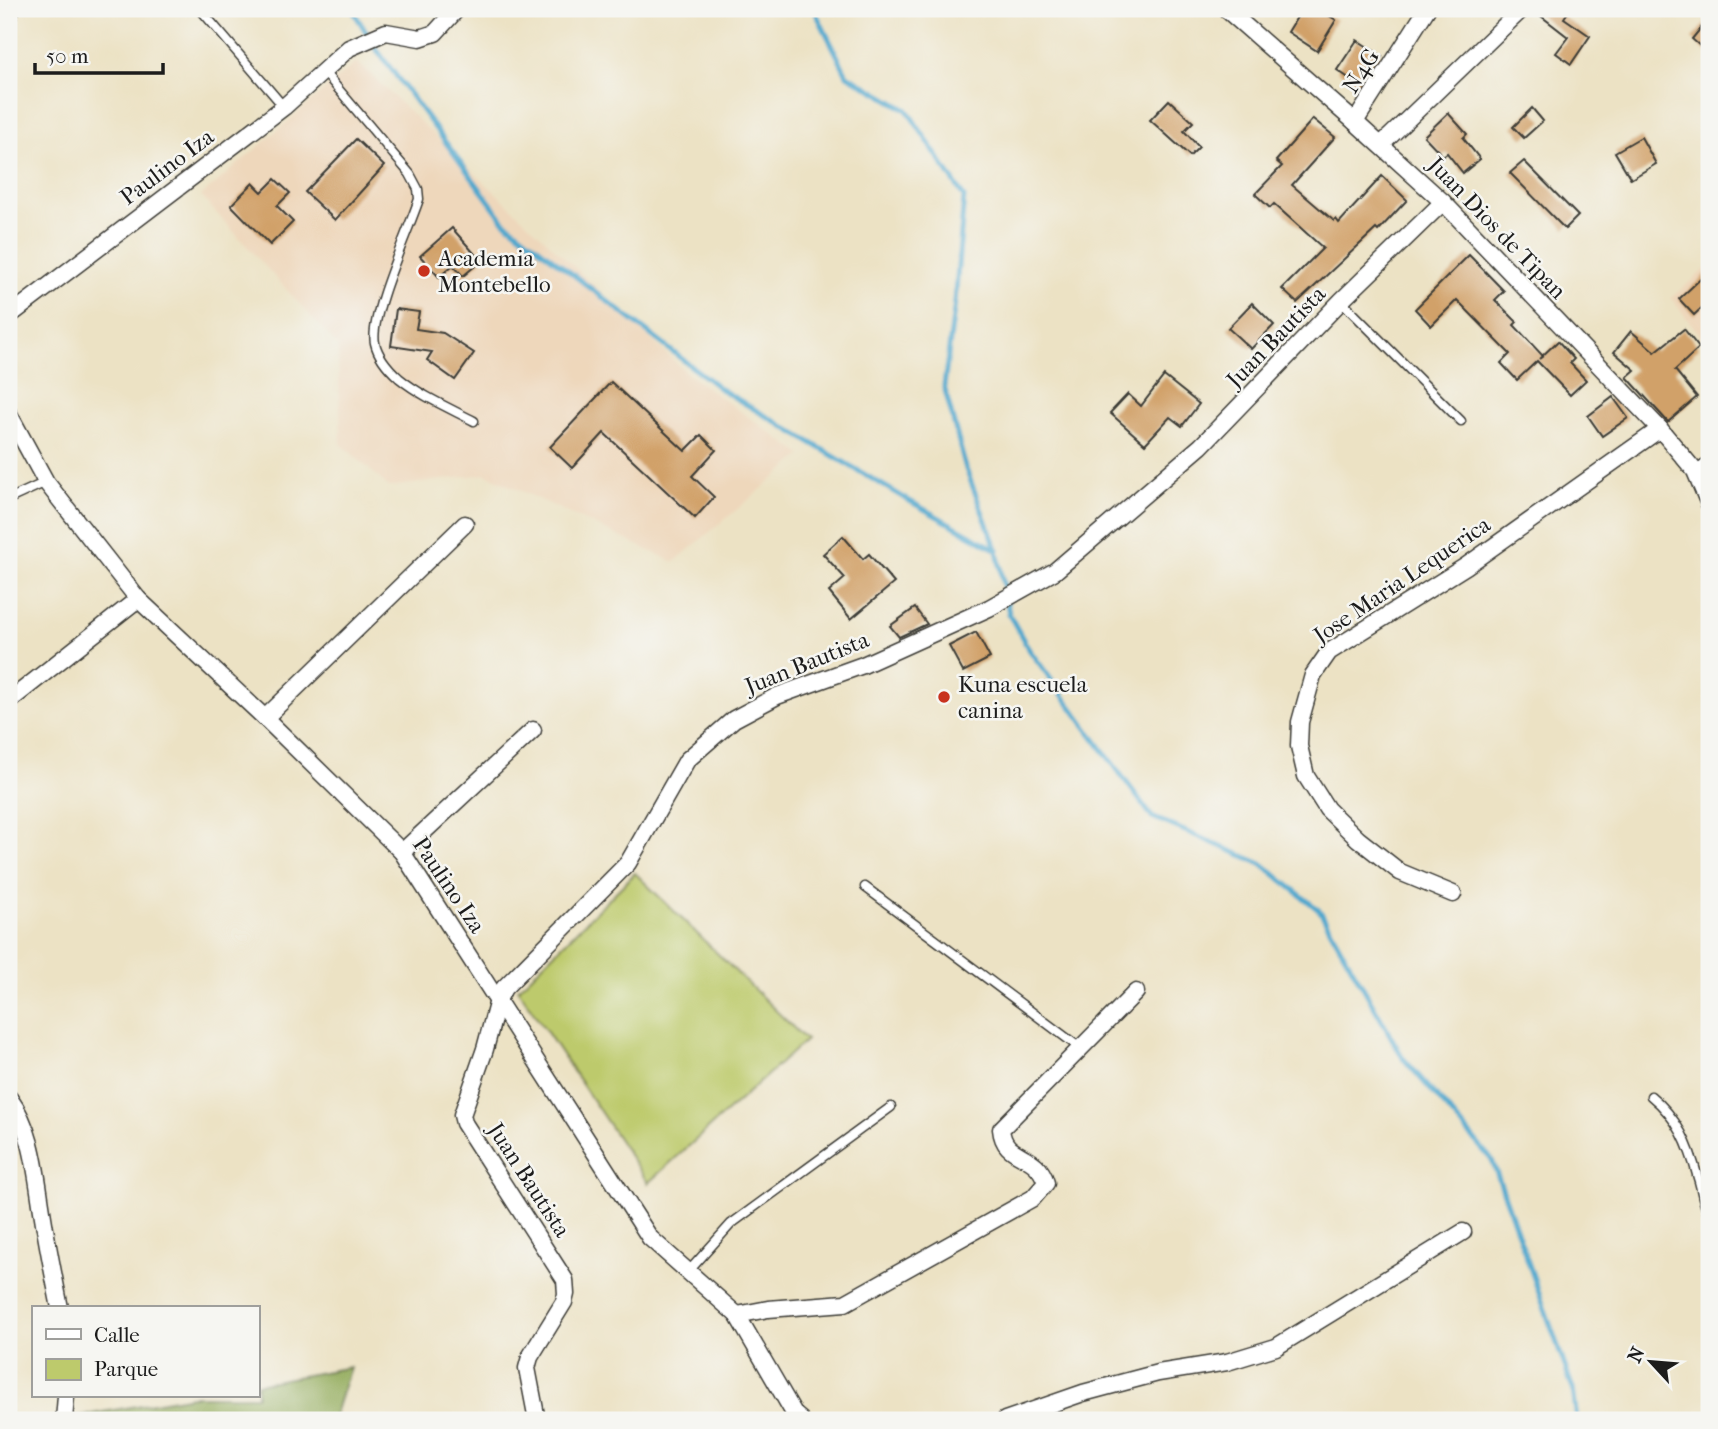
<svg xmlns="http://www.w3.org/2000/svg" width="1718" height="1429" viewBox="0 0 1718 1429" font-family="'IM FELL French Canon',serif">
  <rect width="100%" height="100%" fill="#f6f6f2"/>
  <filter id="ink" filterUnits="userSpaceOnUse"><feTurbulence type="fractalNoise" baseFrequency=".0143" numOctaves="2"/><feDisplacementMap in="SourceGraphic" scale="14" xChannelSelector="R" yChannelSelector="G"/><feConvolveMatrix kernelMatrix="1 2 1 2 8 2 1 2 1" color-interpolation-filters="sRGB"/></filter>
  <filter id="wash" filterUnits="userSpaceOnUse"><feTurbulence type="fractalNoise" baseFrequency=".00686" numOctaves="4" result="noise"/><feDisplacementMap in="SourceGraphic" scale="28" xChannelSelector="R" yChannelSelector="G"/><feGaussianBlur stdDeviation="1.57" result="paint"/><feColorMatrix in="noise" values="0 0 0 0 0 0 0 0 0 0 0 0 0 0 0 0 0 1.4 0 .05"/><feComposite in="paint" operator="in"/></filter>
  <g filter="url(#wash)">
    <rect width="100%" height="100%" fill="#ece2c4"/>
    <g fill="#eed7bb">
      <polygon points="357,62 689,375 802,455 674,562 485,474 389,487 341,444 338,346 201,196"/>
      <polygon points="1709,266 1709,346 1671,298"/>
    </g>
    <polygon fill="#bdca6c" stroke="#6c7344" stroke-width="2" points="635,873 806,1040 648,1183 518,989"/>
    <polygon fill="#96ae60" stroke="#59653e" stroke-width="2" points="350,1367 333,1420 31,1420 64,1419 192,1396 257,1396 257,1384"/>
    <g fill="none" stroke-linecap="round" stroke-linejoin="round">
      <g stroke="#50a7cd" stroke-width="5">
        <polyline points="352,9 377,50 504,221 722,390 906,499 997,550 1009,614 1028,648 1152,817 1262,864 1320,911 1403,1058 1492,1160 1573,1389 1577,1420"/>
        <polyline points="814,9 847,75 907,110 964,197 955,302 944,386 966,469 997,550"/>
      </g>
    </g>
    <g id="blocks">
      <g fill="#d1a169">
        <polygon points="1302,9 1318,9 1336,20 1317,51 1288,32"/>
        <polygon points="1532,9 1570,9 1564,18 1590,36 1571,64 1556,53 1568,37"/>
        <polygon points="1709,18 1709,54 1692,39"/>
        <polygon points="1357,40 1382,56 1362,87 1337,70"/>
        <polygon points="1169,100 1193,122 1184,131 1199,147 1190,156 1150,120"/>
        <polygon points="1532,108 1543,121 1524,138 1513,127"/>
        <polygon points="1448,113 1467,134 1463,138 1480,159 1463,173 1447,153 1443,156 1424,136"/>
        <polygon points="1313,119 1335,137 1292,185 1334,221 1336,219 1339,223 1382,176 1407,200 1378,231 1376,229 1297,303 1282,289 1323,248 1274,204 1270,208 1255,194 1282,166 1276,161"/>
        <polygon points="1641,137 1656,164 1631,179 1615,152"/>
        <polygon points="356,139 384,166 335,220 305,192"/>
        <polygon points="1524,161 1578,216 1565,229 1510,173"/>
        <polygon points="275,179 290,193 277,206 293,222 270,245 231,205 253,183 262,192"/>
        <polygon points="452,228 481,261 463,276 453,265 439,277 420,256"/>
        <polygon points="1469,255 1504,291 1495,300 1517,322 1514,325 1543,356 1539,359 1558,341 1574,359 1570,363 1586,380 1570,395 1537,361 1517,380 1501,363 1510,354 1457,300 1431,326 1415,309"/>
        <polygon points="1709,271 1709,301 1694,315 1679,299"/>
        <polygon points="1252,303 1274,325 1251,349 1228,328"/>
        <polygon points="396,309 419,312 416,329 443,333 474,353 455,380 427,360 432,352 391,346"/>
        <polygon points="1684,329 1699,348 1675,370 1697,397 1668,422 1627,377 1635,370 1614,352 1631,331 1655,352"/>
        <polygon points="1164,376 1199,404 1182,426 1170,417 1145,444 1110,413 1128,394 1141,406"/>
        <polygon points="611,382 685,451 701,435 716,450 692,476 714,497 695,518 604,433 572,468 550,447"/>
        <polygon points="1613,397 1628,418 1602,436 1588,416"/>
        <polygon points="843,536 863,559 869,554 894,583 851,619 829,592 845,578 823,554"/>
        <polygon points="915,608 927,624 899,637 890,626"/>
        <polygon points="976,632 990,658 963,672 949,646"/>
      </g>
    </g>
  </g>
  <g filter="url(#ink)">
    <use href="#blocks" fill-opacity="0" stroke="#3b3a35" stroke-width="2"/>
    <g fill="none" stroke-linecap="round" stroke-linejoin="round">
      <g stroke="#3b3a35" stroke-width="11">
        <g id="service">
          <polyline points="200,9 284,107"/>
          <polyline points="9,21 16,9"/>
          <path d="M324,72L410,174L418,189L419,199C409,230 369,316 375,343C378,356 389,369 399,378C421,396 449,408 474,421"/>
          <polyline points="1341,301 1461,421"/>
          <polyline points="1695,471 1709,461"/>
          <polyline points="9,499 46,482"/>
          <polyline points="865,887 1080,1048"/>
          <path d="M1651,1096C1678,1118 1689,1145 1698,1178C1702,1190 1703,1204 1709,1216"/>
          <polyline points="688,1272 731,1224 891,1107"/>
        </g>
      </g>
      <g stroke="#3b3a35" stroke-width="19">
        <g id="minor">
          <polyline points="1226,9 1355,122 1443,202 1660,429 1695,471 1709,504"/>
          <polyline points="1355,122 1427,9"/>
          <polyline points="1381,145 1522,9"/>
          <polyline points="9,316 284,107 349,48 386,32 420,38 435,33 457,9"/>
          <polyline points="9,414 46,482 138,599 265,718 402,852 650,1238 737,1315 795,1415 801,1420"/>
          <polyline points="9,701 138,599"/>
          <polyline points="265,718 465,524"/>
          <polyline points="402,852 533,730"/>
          <polyline points="1453,894 1400,872 1358,839 1327,809 1306,776 1299,746 1300,722 1313,675 1329,652 1466,566 1660,429"/>
          <path d="M9,1098C34,1132 36,1176 43,1217C48,1248 54,1278 60,1308"/>
          <path d="M737,1315L768,1309L845,1303L1033,1198L1046,1183C1037,1150 1004,1162 1001,1129L1136,992"/>
          <polyline points="64,1420 66,1396"/>
          <polyline points="537,1420 527,1368 530,1357 564,1302 566,1294 565,1280 464,1123 462,1115 485,1049 498,1000 504,988 628,863 687,760 734,719 777,696 863,665 989,608 1055,571 1201,446 1341,301 1443,202"/>
          <polyline points="1005,1420 1083,1393 1158,1373 1227,1362 1276,1347 1463,1232"/>
        </g>
      </g>
      <use href="#service" stroke="#fff" stroke-width="8"/>
      <use href="#minor" stroke="#fff" stroke-width="16"/>
    </g>
  </g>
  <g fill="#c8321e" stroke="#f6f6f2" stroke-width="2.5">
    <circle cx="424" cy="271" r="7"/>
    <circle cx="944" cy="697" r="7"/>
  </g>
  <g text-anchor="middle" dominant-baseline="central" stroke-width="5" stroke-linejoin="round" paint-order="stroke">
    <g font-size="23" fill="#1c1c1c" stroke="#f6f6f2">
      <text transform="translate(1361 71) rotate(-58)">N4G</text>
      <text transform="translate(167 167) rotate(-37)">Paulino Iza</text>
      <text transform="translate(1497 228) rotate(46)">Juan Dios de Tipan</text>
      <text transform="translate(1276 337) rotate(-46)">Juan Bautista</text>
      <text transform="translate(1402 580) rotate(-34)">Jose Maria Lequerica</text>
      <text transform="translate(807 663) rotate(-22)">Juan Bautista</text>
      <text transform="translate(449 885) rotate(56)">Paulino Iza</text>
      <text transform="translate(529 1180) rotate(57)">Juan Bautista</text>
    </g>
    <g font-size="23" fill="#1c1c1c" stroke="#f6f6f2" text-anchor="start">
      <text x="438" y="258">Academia<tspan x="438" dy="26">Montebello</tspan></text>
      <text x="958" y="684">Kuna escuela<tspan x="958" dy="26">canina</tspan></text>
    </g>
  </g>
  <rect width="1718" height="1429" fill="none" stroke="#f6f6f2" stroke-width="35"/>
  <rect x="32" y="1306" width="228" height="91" fill="#f6f6f2" stroke="#9f9f9c" stroke-width="2"/>
  <rect x="46" y="1329" width="35" height="10" fill="#ffffff" stroke="#9f9f9c" stroke-width="2"/>
  <text x="94" y="1342" font-size="21" fill="#1c1c1c">Calle</text>
  <rect x="46" y="1359" width="35" height="21" fill="#bdca6c" stroke="#9f9f9c" stroke-width="2"/>
  <text x="94" y="1376" font-size="21" fill="#1c1c1c">Parque</text>
  <g transform="translate(1651 1362) rotate(296)" stroke="#f6f6f2" stroke-width="5" paint-order="stroke">
  <path d="M0-5L12 26L0 18L-12 26Z" fill="#1c1c1c"/>
  <text y="-10" font-size="19" font-weight="bold" text-anchor="middle" fill="#1c1c1c">N</text>
  </g>
  <path d="M35 63v10h128v-10" fill="none" stroke="#1c1c1c" stroke-width="3.5"/>
  <text x="46" y="63" font-size="21" fill="#1c1c1c" stroke="#f6f6f2" stroke-width="5" paint-order="stroke">50 m</text>
</svg>
